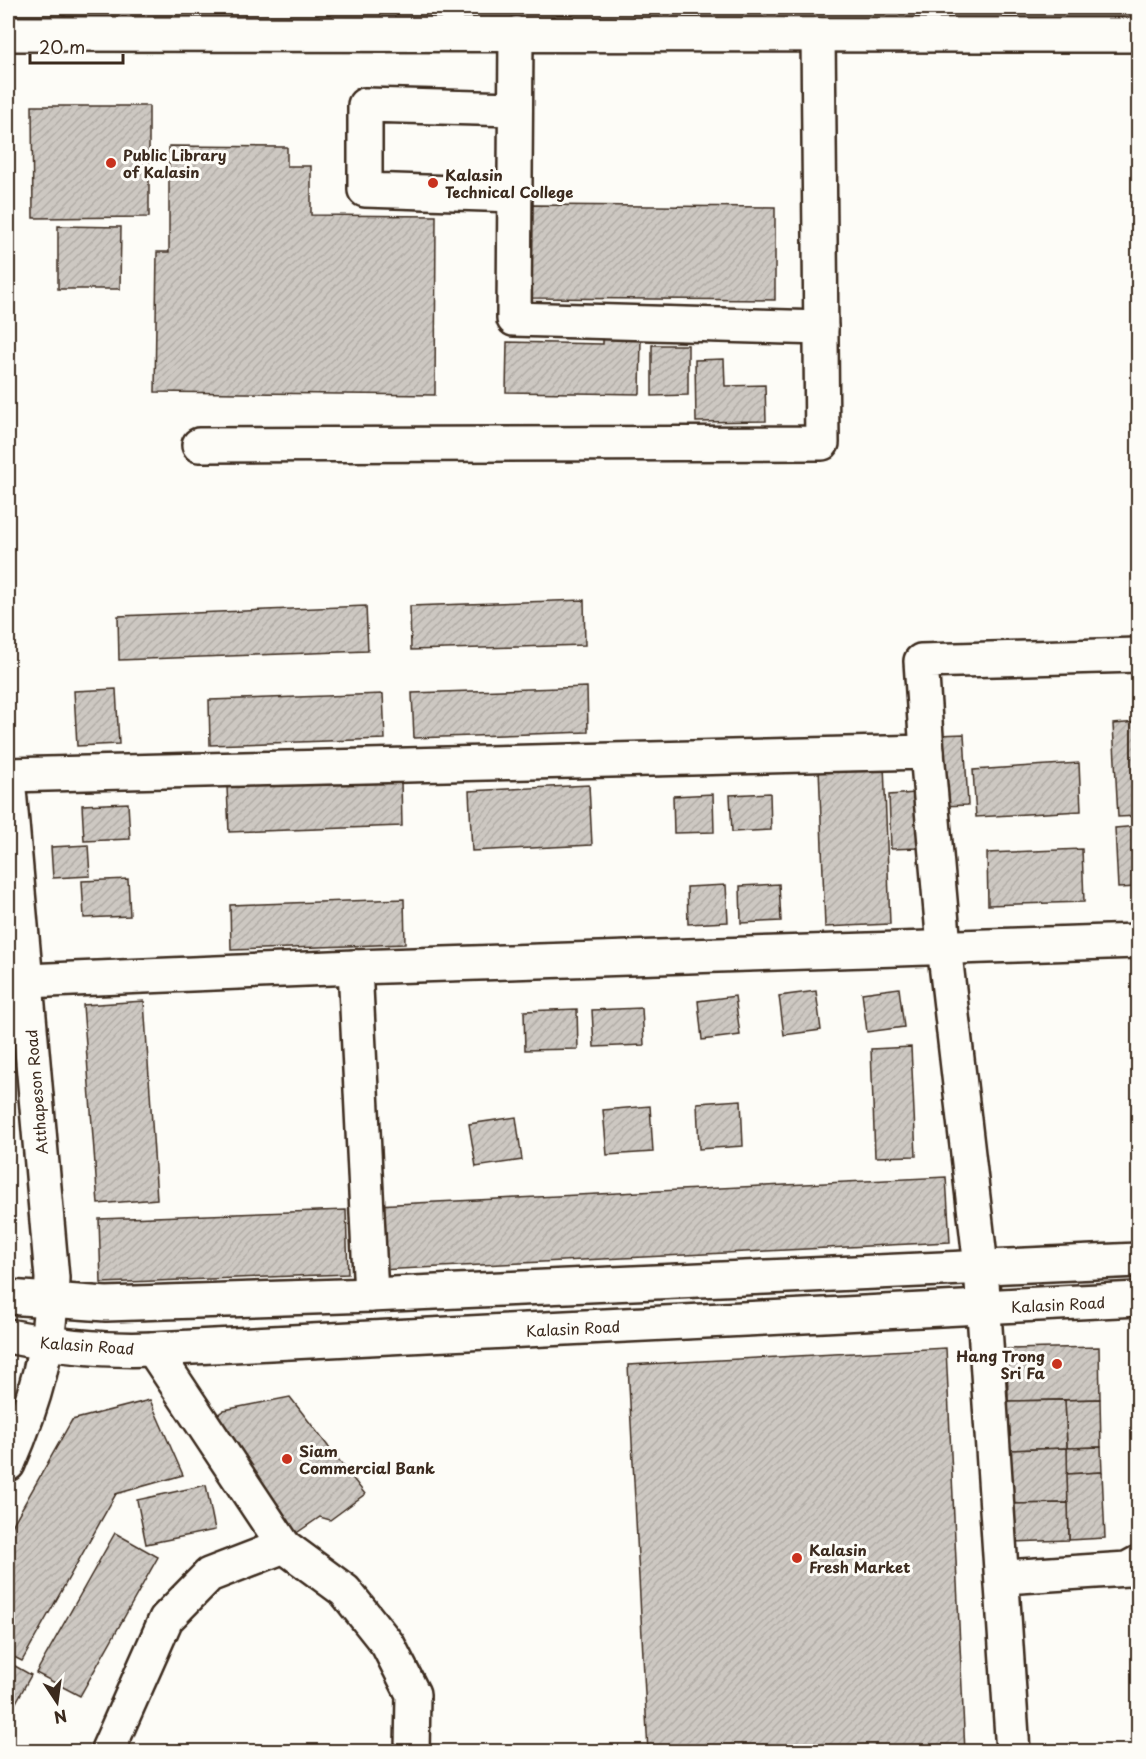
<svg xmlns="http://www.w3.org/2000/svg" width="1146" height="1759" viewBox="0 0 1146 1759" font-family="'Playpen Sans',sans-serif">
  <defs>
    <pattern id="building-hatch" width="6" height="6" patternUnits="userSpaceOnUse" patternTransform="scale(1.5)"><rect width="6" height="6" fill="#cdc8c2"/><path d="M-1 1l2-2M0 6l6-6M5 7l2-2" fill="none" stroke="#b1aca6"/></pattern>
  </defs>
  <rect width="100%" height="100%" fill="#fdfcf7"/>
  <filter id="ink" filterUnits="userSpaceOnUse"><feTurbulence type="fractalNoise" baseFrequency=".0167" numOctaves="2"/><feDisplacementMap in="SourceGraphic" scale="12" xChannelSelector="R" yChannelSelector="G"/><feConvolveMatrix kernelMatrix="1 2 1 2 8 2 1 2 1" color-interpolation-filters="sRGB"/></filter>
  <g filter="url(#ink)">
    <g fill="url(#building-hatch)" stroke="#3b2a1e" stroke-width="1.5">
      <polygon points="32,106 149,106 149,217 33,218"/>
      <polygon points="169,146 287,147 287,166 311,166 311,215 436,216 435,395 155,392 157,252 169,252"/>
      <polygon points="532,205 775,207 775,300 532,298"/>
      <polygon points="58,226 121,227 120,289 58,289"/>
      <polygon points="603,336 641,336 640,394 506,392 507,342 603,344"/>
      <polygon points="652,345 688,345 688,395 652,396"/>
      <polygon points="724,359 725,386 765,385 766,421 696,422 695,360"/>
      <polygon points="584,600 585,645 411,650 410,606"/>
      <polygon points="366,606 368,651 119,660 118,616"/>
      <polygon points="587,687 588,732 414,738 412,693"/>
      <polygon points="116,689 119,744 77,746 74,691"/>
      <polygon points="383,694 385,739 210,745 209,700"/>
      <polygon points="1138,722 1138,816 1118,817 1113,724"/>
      <polygon points="964,734 968,805 941,806 938,735"/>
      <polygon points="1079,763 1081,811 976,817 973,770"/>
      <polygon points="884,764 890,924 825,927 819,767"/>
      <polygon points="401,781 402,826 229,832 227,787"/>
      <polygon points="589,785 592,845 472,851 469,791"/>
      <polygon points="770,793 771,830 732,832 730,795"/>
      <polygon points="915,793 918,848 891,849 889,795"/>
      <polygon points="713,794 714,832 674,833 673,796"/>
      <polygon points="128,803 130,839 84,841 82,805"/>
      <polygon points="1138,826 1138,887 1118,888 1115,828"/>
      <polygon points="88,845 90,876 53,878 51,847"/>
      <polygon points="1082,849 1084,902 988,905 987,853"/>
      <polygon points="128,879 130,916 84,918 82,881"/>
      <polygon points="779,884 781,921 741,923 740,886"/>
      <polygon points="726,885 728,922 688,924 687,887"/>
      <polygon points="404,899 405,944 231,950 230,905"/>
      <polygon points="899,988 904,1027 867,1032 862,993"/>
      <polygon points="816,991 821,1030 784,1035 779,996"/>
      <polygon points="735,996 740,1035 702,1040 698,1001"/>
      <polygon points="144,1001 157,1199 98,1204 83,1005"/>
      <polygon points="642,1008 644,1045 594,1047 592,1010"/>
      <polygon points="577,1009 578,1049 525,1050 524,1011"/>
      <polygon points="911,1047 916,1156 875,1157 871,1049"/>
      <polygon points="741,1100 743,1146 699,1149 697,1103"/>
      <polygon points="650,1106 653,1152 607,1155 603,1110"/>
      <polygon points="516,1117 522,1160 476,1167 469,1124"/>
      <polygon points="946,1177 950,1242 379,1270 376,1205"/>
      <polygon points="346,1210 348,1274 101,1283 99,1219"/>
      <polygon points="1099,1347 1100,1399 1008,1401 1007,1349"/>
      <polygon points="946,1348 965,1752 648,1752 628,1365"/>
      <polygon points="290,1397 365,1494 330,1520 320,1517 295,1534 212,1419 224,1410"/>
      <polygon points="1100,1399 1101,1447 1067,1448 1065,1400"/>
      <polygon points="150,1400 183,1475 116,1494 22,1661 8,1654 8,1533 72,1420"/>
      <polygon points="1065,1400 1067,1448 1009,1450 1008,1401"/>
      <polygon points="1101,1447 1102,1472 1067,1474 1067,1448"/>
      <polygon points="1067,1448 1068,1503 1011,1504 1009,1450"/>
      <polygon points="1102,1472 1105,1538 1069,1540 1067,1474"/>
      <polygon points="206,1485 215,1530 146,1544 137,1500"/>
      <polygon points="1068,1503 1069,1540 1012,1542 1011,1504"/>
      <polygon points="115,1533 158,1557 80,1696 36,1673"/>
      <polygon points="8,1662 31,1675 8,1717"/>
    </g>
    <g fill="none" stroke-linecap="round" stroke-linejoin="round">
      <g stroke="#3b2a1e" stroke-width="38">
        <g id="minor">
          <polyline points="8,34 1138,35"/>
          <polyline points="516,34 514,319 821,328"/>
          <polyline points="515,195 365,190 365,105 515,109"/>
          <polyline points="199,445 822,443 818,35"/>
          <polyline points="927,752 921,661 1138,655"/>
          <polyline points="8,775 927,752 944,946 981,1267 1013,1752"/>
          <polyline points="355,967 371,1295"/>
          <polyline points="26,981 355,967 1138,941"/>
          <polyline points="153,1349 284,1546"/>
          <polyline points="1004,1577 1127,1569 1138,1563"/>
          <polyline points="107,1752 166,1619 209,1575 284,1546 345,1591 388,1645 413,1694 412,1752"/>
        </g>
      </g>
      <g stroke="#3b2a1e" stroke-width="38">
        <g id="major">
          <path d="M8,778L52,1278C52,1343 34,1404 8,1464"/>
          <polyline points="8,1297 106,1304 371,1295 1138,1260"/>
          <path d="M8,1336C56,1346 104,1351 153,1349L1138,1299"/>
        </g>
      </g>
      <use href="#minor" stroke="#fdfcf7" stroke-width="33"/>
      <use href="#major" stroke="#fdfcf7" stroke-width="33"/>
    </g>
  </g>
  <g fill="#c8321e" stroke="#fdfcf7" stroke-width="2">
    <circle cx="111" cy="163" r="6"/>
    <circle cx="433" cy="183" r="6"/>
    <circle cx="1057" cy="1364" r="6"/>
    <circle cx="287" cy="1459" r="6"/>
    <circle cx="797" cy="1558" r="6"/>
  </g>
  <g text-anchor="middle" dominant-baseline="central" stroke-width="6" stroke-linejoin="round" paint-order="stroke">
    <g font-size="15" font-weight="bold" fill="#3b2a1e" stroke="#fdfcf7" text-anchor="start">
      <text x="123" y="154">Public Library<tspan x="123" dy="17">of Kalasin</tspan></text>
      <text x="445" y="174">Kalasin<tspan x="445" dy="17">Technical College</tspan></text>
      <text x="1045" y="1355" text-anchor="end">Hang Trong<tspan x="1045" dy="17">Sri Fa</tspan></text>
      <text x="299" y="1450">Siam<tspan x="299" dy="17">Commercial Bank</tspan></text>
      <text x="809" y="1549">Kalasin<tspan x="809" dy="17">Fresh Market</tspan></text>
    </g>
    <g font-size="15" fill="#3b2a1e" stroke="#fdfcf7">
      <text transform="translate(36 1092) rotate(-95)">Atthapeson Road</text>
      <text transform="translate(1058 1304) rotate(-3)">Kalasin Road</text>
      <text transform="translate(573 1328) rotate(-3)">Kalasin Road</text>
      <text transform="translate(87 1345) rotate(4)">Kalasin Road</text>
    </g>
  </g>
  <rect width="1146" height="1759" fill="none" stroke="#fdfcf7" stroke-width="30"/>
  <rect x="15" y="15" width="1116" height="1729" fill="none" stroke="#3b2a1e" stroke-width="2" filter="url(#ink)"/>
  <g transform="translate(57 1702) rotate(167)" stroke="#fdfcf7" stroke-width="4.5" paint-order="stroke">
  <path d="M0-4.5L10 22L0 15L-10 22Z" fill="#3b2a1e"/>
  <text y="-9" font-size="16" font-weight="bold" text-anchor="middle" fill="#3b2a1e">N</text>
  </g>
  <path d="M30 54v9h93v-9" fill="none" stroke="#3b2a1e" stroke-width="3"/>
  <text x="39" y="54" font-size="18" fill="#3b2a1e" stroke="#fdfcf7" stroke-width="4.5" paint-order="stroke">20 m</text>
</svg>
